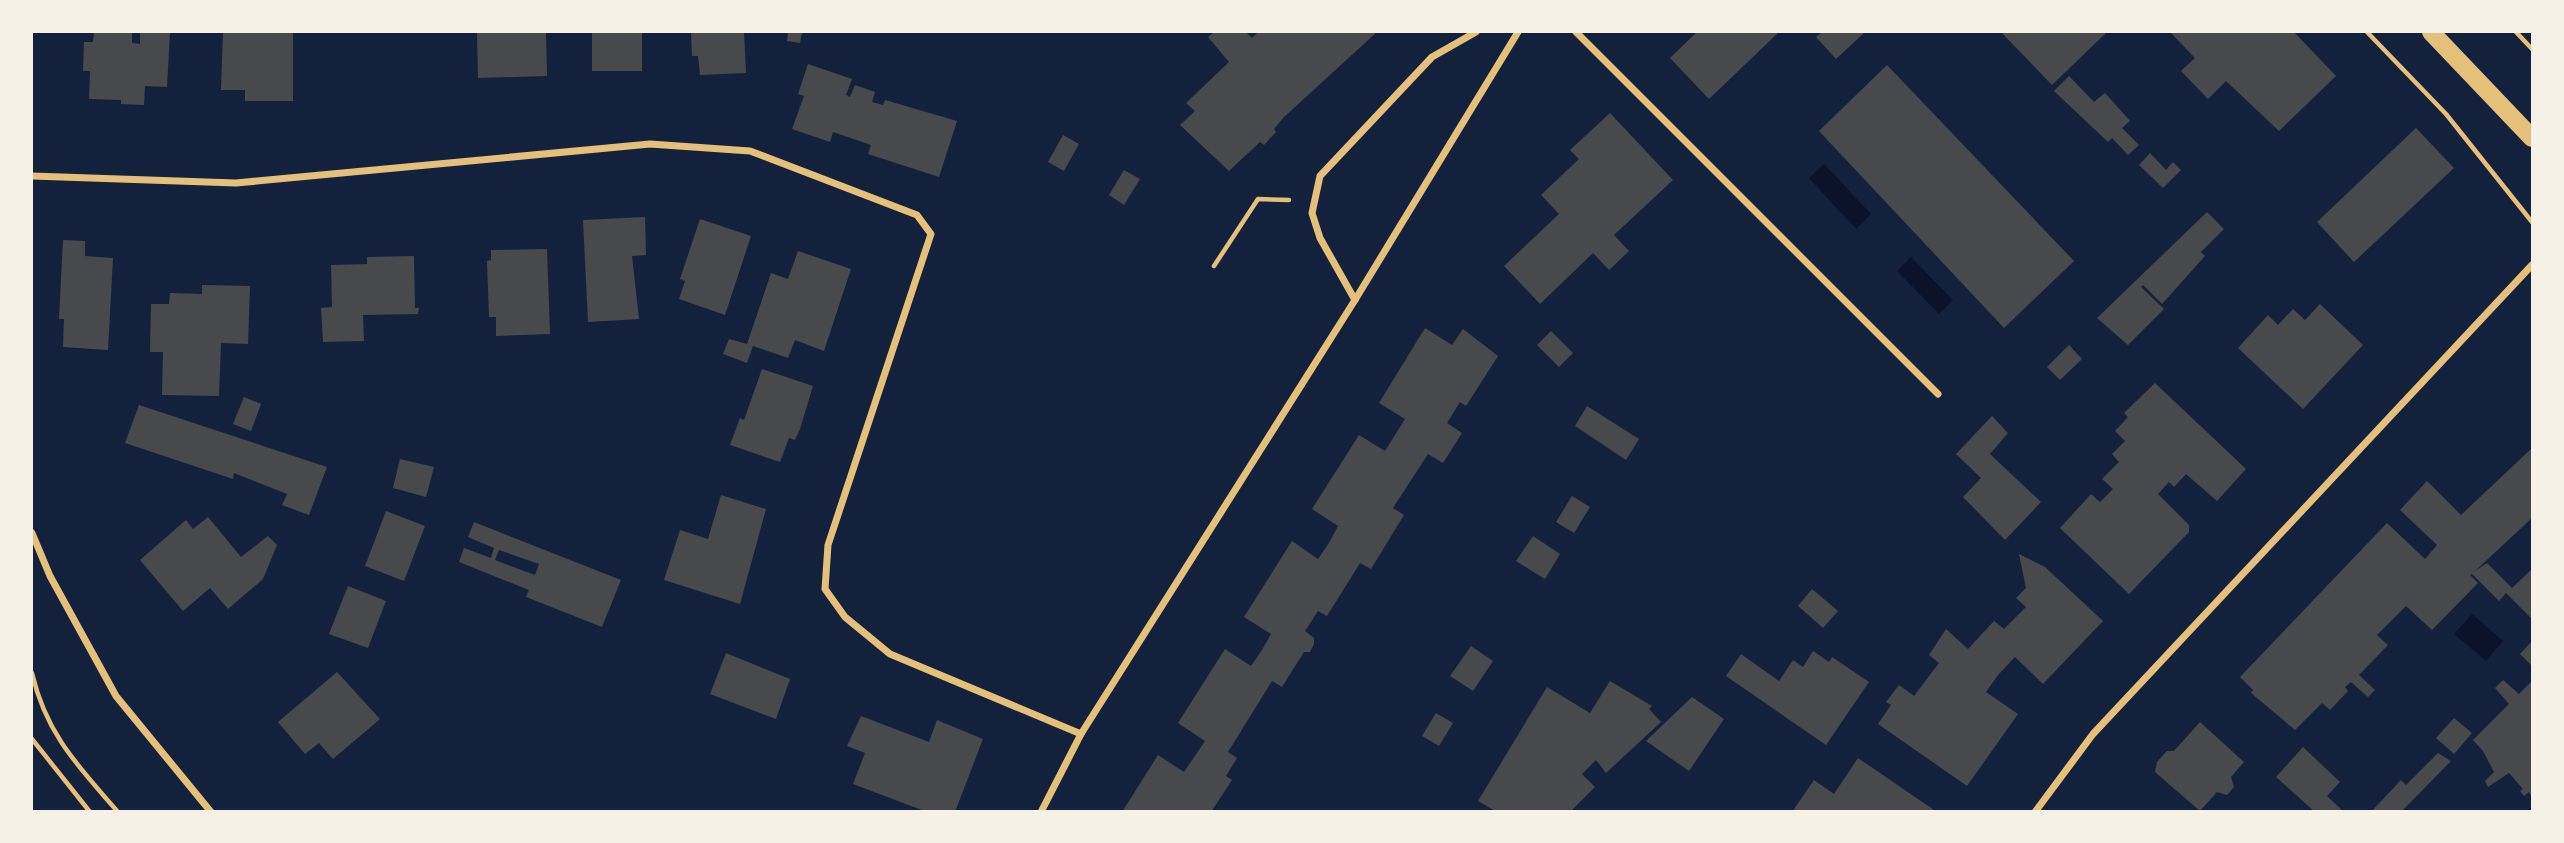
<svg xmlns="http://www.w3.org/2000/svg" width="2564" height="843" viewBox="0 0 2564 843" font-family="'Playfair Display',serif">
  <rect width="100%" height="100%" fill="#14213d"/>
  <g fill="#0b132b">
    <polygon points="1824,164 1871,214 1856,229 1809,178"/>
    <polygon points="1911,257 1953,300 1939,314 1897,271"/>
    <polygon points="2472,614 2503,641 2486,661 2454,634"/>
  </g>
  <g fill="#48494c" fill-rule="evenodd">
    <polygon points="94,32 132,32 132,43 140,44 140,32 170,32 167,87 145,86 144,105 121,104 121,100 89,99 90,71 83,71 84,42 93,42"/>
    <polygon points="223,32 293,32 293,101 245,101 245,90 221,90"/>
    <polygon points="477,32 546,32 547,76 478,78"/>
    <rect x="592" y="32" width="50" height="39"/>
    <polygon points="691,32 744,32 746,73 700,75 698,56 692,56"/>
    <polygon points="788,32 802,32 800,43 787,41"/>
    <polygon points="1214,32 1246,32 1252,38 1258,32 1377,32 1284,117 1274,129 1276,132 1264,145 1260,142 1229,171 1180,125 1195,111 1186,103 1229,62 1208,37"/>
    <polygon points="1697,32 1779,32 1709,99 1670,58"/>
    <polygon points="1822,32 1865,32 1836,59 1816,37"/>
    <polygon points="2001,32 2107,32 2052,85"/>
    <polygon points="2170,32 2294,32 2336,76 2279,131 2226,81 2208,99 2181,71 2195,58"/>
    <polygon points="808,64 852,79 846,95 850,97 855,85 875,92 872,102 883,105 885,100 957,121 939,177 868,154 871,145 833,132 830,142 792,129 804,96 798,94"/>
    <polygon points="1887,65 2074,261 2004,328 1819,131"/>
    <polygon points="2069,76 2094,102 2105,93 2130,121 2122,128 2139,145 2128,155 2112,138 2108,142 2054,91"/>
    <polygon points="1610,113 1673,180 1614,235 1629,251 1609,270 1593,253 1540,304 1504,266 1559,214 1541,195 1579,159 1570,150"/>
    <polygon points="2416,128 2454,168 2354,262 2317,222"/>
    <polygon points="1063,135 1079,144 1064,171 1048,162"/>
    <polygon points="2150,153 2166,170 2173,162 2181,170 2163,188 2139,165"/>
    <polygon points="1124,170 1140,179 1124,205 1109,195"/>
    <polygon points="2207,212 2224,229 2201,252 2205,256 2162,304 2143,285 2141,287 2164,309 2128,345 2097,318"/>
    <polygon points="645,217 646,255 632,256 639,319 588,322 583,220"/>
    <polygon points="700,219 751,236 725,315 679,299 685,281 680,279"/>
    <polygon points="63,240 85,241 85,256 113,258 108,350 63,347 64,319 59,319"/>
    <polygon points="547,249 550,334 496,336 496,317 489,317 487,261 491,260 491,250"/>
    <polygon points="798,251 851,269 824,351 795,340 788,358 753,346 747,363 723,354 729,339 747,344 771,273 788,279"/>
    <polygon points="414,256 415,308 419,308 418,314 363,315 364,341 323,342 321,308 332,307 331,265 367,264 367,257"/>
    <polygon points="202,285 250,286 248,344 221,343 219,396 162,395 163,352 150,352 151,304 169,304 170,293 202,294"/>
    <polygon points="2320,304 2363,345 2303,409 2238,348 2268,315 2278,325 2293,309 2305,320"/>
    <polygon points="1425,328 1452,345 1463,329 1498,356 1466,406 1460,402 1447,423 1462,433 1443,463 1428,454 1393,508 1404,515 1371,569 1360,563 1327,616 1318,611 1305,631 1314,638 1314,644 1310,652 1304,652 1282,687 1272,681 1228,752 1237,758 1226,776 1232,780 1211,812 1122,812 1158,755 1184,772 1205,741 1178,723 1225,649 1251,666 1262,650 1271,634 1244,617 1292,541 1318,559 1329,543 1338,526 1312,509 1359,435 1385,451 1405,419 1379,403"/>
    <polygon points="1551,331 1573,353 1559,367 1537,345"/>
    <polygon points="2069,345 2082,359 2060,380 2047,367"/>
    <polygon points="762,369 813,386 800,429 795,440 789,438 780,462 730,445 740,418 744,420"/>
    <polygon points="2155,383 2246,469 2217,501 2186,474 2174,487 2169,482 2158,494 2189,525 2189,532 2129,594 2060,528 2091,494 2100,502 2113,489 2102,479 2119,462 2112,454 2125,441 2115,431 2128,417 2124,413"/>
    <polygon points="244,397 261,404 251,431 233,424"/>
    <polygon points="139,405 327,467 309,515 282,505 287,494 234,473 233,479 125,443"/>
    <polygon points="1587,406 1639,439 1626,460 1575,426"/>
    <polygon points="1992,416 2008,433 1990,454 2041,502 2005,540 1963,497 1981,478 1956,454"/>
    <polygon points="2532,448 2532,518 2475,571 2487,563 2512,588 2532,569 2532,619 2506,593 2499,601 2472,574 2470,575 2478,583 2432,630 2406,606 2377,635 2388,645 2359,675 2375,690 2368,697 2351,682 2345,687 2348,691 2330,710 2322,703 2295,730 2251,693 2253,690 2240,677 2387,523 2425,559 2437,545 2400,510 2427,481 2461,515"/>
    <polygon points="400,459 434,467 426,497 393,488"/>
    <polygon points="721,495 766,509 740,604 664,580 680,530 708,539"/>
    <polygon points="1572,496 1590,507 1574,533 1556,522"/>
    <polygon points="386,511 425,526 404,581 365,566"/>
    <polygon points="208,517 241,557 268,536 277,545 263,579 228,609 210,588 183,611 140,560 186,520 193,529"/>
    <path d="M474,522L621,580L602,627L526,597L529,590L459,562L464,548L491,558L494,548L468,537ZM499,550L539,564L535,575L495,560Z"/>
    <polygon points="1533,536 1560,554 1545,579 1516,561"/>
    <polygon points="2019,554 2045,567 2103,621 2043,684 2015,657 1998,675 1986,692 2018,714 1967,786 1878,724 1891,705 1886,702 1899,685 1914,696 1939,663 1929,655 1946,629 1968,649 1994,621 2004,629 2026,607 2016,598 2026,588"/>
    <polygon points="348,586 386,601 368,648 329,634"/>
    <polygon points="1812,589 1838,611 1823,628 1798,606"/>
    <polygon points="2532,641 2532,666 2520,654"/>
    <polygon points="1471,646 1493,661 1473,691 1450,676"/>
    <polygon points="1813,651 1829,662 1832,657 1869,682 1826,745 1726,676 1741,654 1779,681 1793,660 1803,667"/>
    <polygon points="726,653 790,679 776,719 710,694"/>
    <polygon points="337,672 380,719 333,759 319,743 305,754 278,722"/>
    <polygon points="2503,680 2519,694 2532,681 2532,798 2529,792 2524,796 2520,791 2523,789 2509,773 2488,787 2485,781 2494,772 2483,751 2473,740 2509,704 2495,688"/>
    <polygon points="1610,681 1652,706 1649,709 1661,722 1606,773 1596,760 1582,774 1595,787 1570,812 1497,812 1478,801 1547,687 1590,713"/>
    <polygon points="1692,697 1724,719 1689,771 1646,741"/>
    <polygon points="1436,713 1453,723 1439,746 1422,736"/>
    <polygon points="861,716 929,742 937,720 983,739 955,812 927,812 853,784 865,753 847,746"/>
    <polygon points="2454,718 2472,733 2454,754 2436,738"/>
    <polygon points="2200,722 2244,762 2231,777 2234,787 2227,795 2217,792 2200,811 2155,772 2157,762 2167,751 2174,751"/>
    <polygon points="2303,747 2340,782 2327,796 2344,812 2315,812 2276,777"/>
    <polygon points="2438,753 2451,761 2401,812 2371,812 2401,780 2406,785"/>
    <polygon points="1858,758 1937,812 1792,812 1814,780 1834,794"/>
  </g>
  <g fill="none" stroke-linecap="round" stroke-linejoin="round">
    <g stroke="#e5c07b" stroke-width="4.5">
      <polyline points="2367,32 2446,114 2532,222"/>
      <polyline points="2516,32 2532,49"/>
      <polyline points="1214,266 1258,199 1289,200"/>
      <path d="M32,673C46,734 78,766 118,812"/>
      <polyline points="32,739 90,812"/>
    </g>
    <g stroke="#e5c07b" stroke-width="7">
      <polyline points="1576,32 1938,394"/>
      <polyline points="32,176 236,183 650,144 750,151 917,215 931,234 828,545 825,589 845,617 890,654 1081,734"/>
      <polyline points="1355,300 1320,238 1312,213 1320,176 1432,57 1476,32"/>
      <polyline points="32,533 50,576 116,696 211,812"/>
      <polyline points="1041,812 1081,734 1355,300 1518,32"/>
      <polyline points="2035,812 2093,734 2532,265"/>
    </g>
    <polyline stroke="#e5c07b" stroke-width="18" points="2431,32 2532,138"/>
  </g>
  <rect width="2564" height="843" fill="none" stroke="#f6f1e7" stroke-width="66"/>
</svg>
